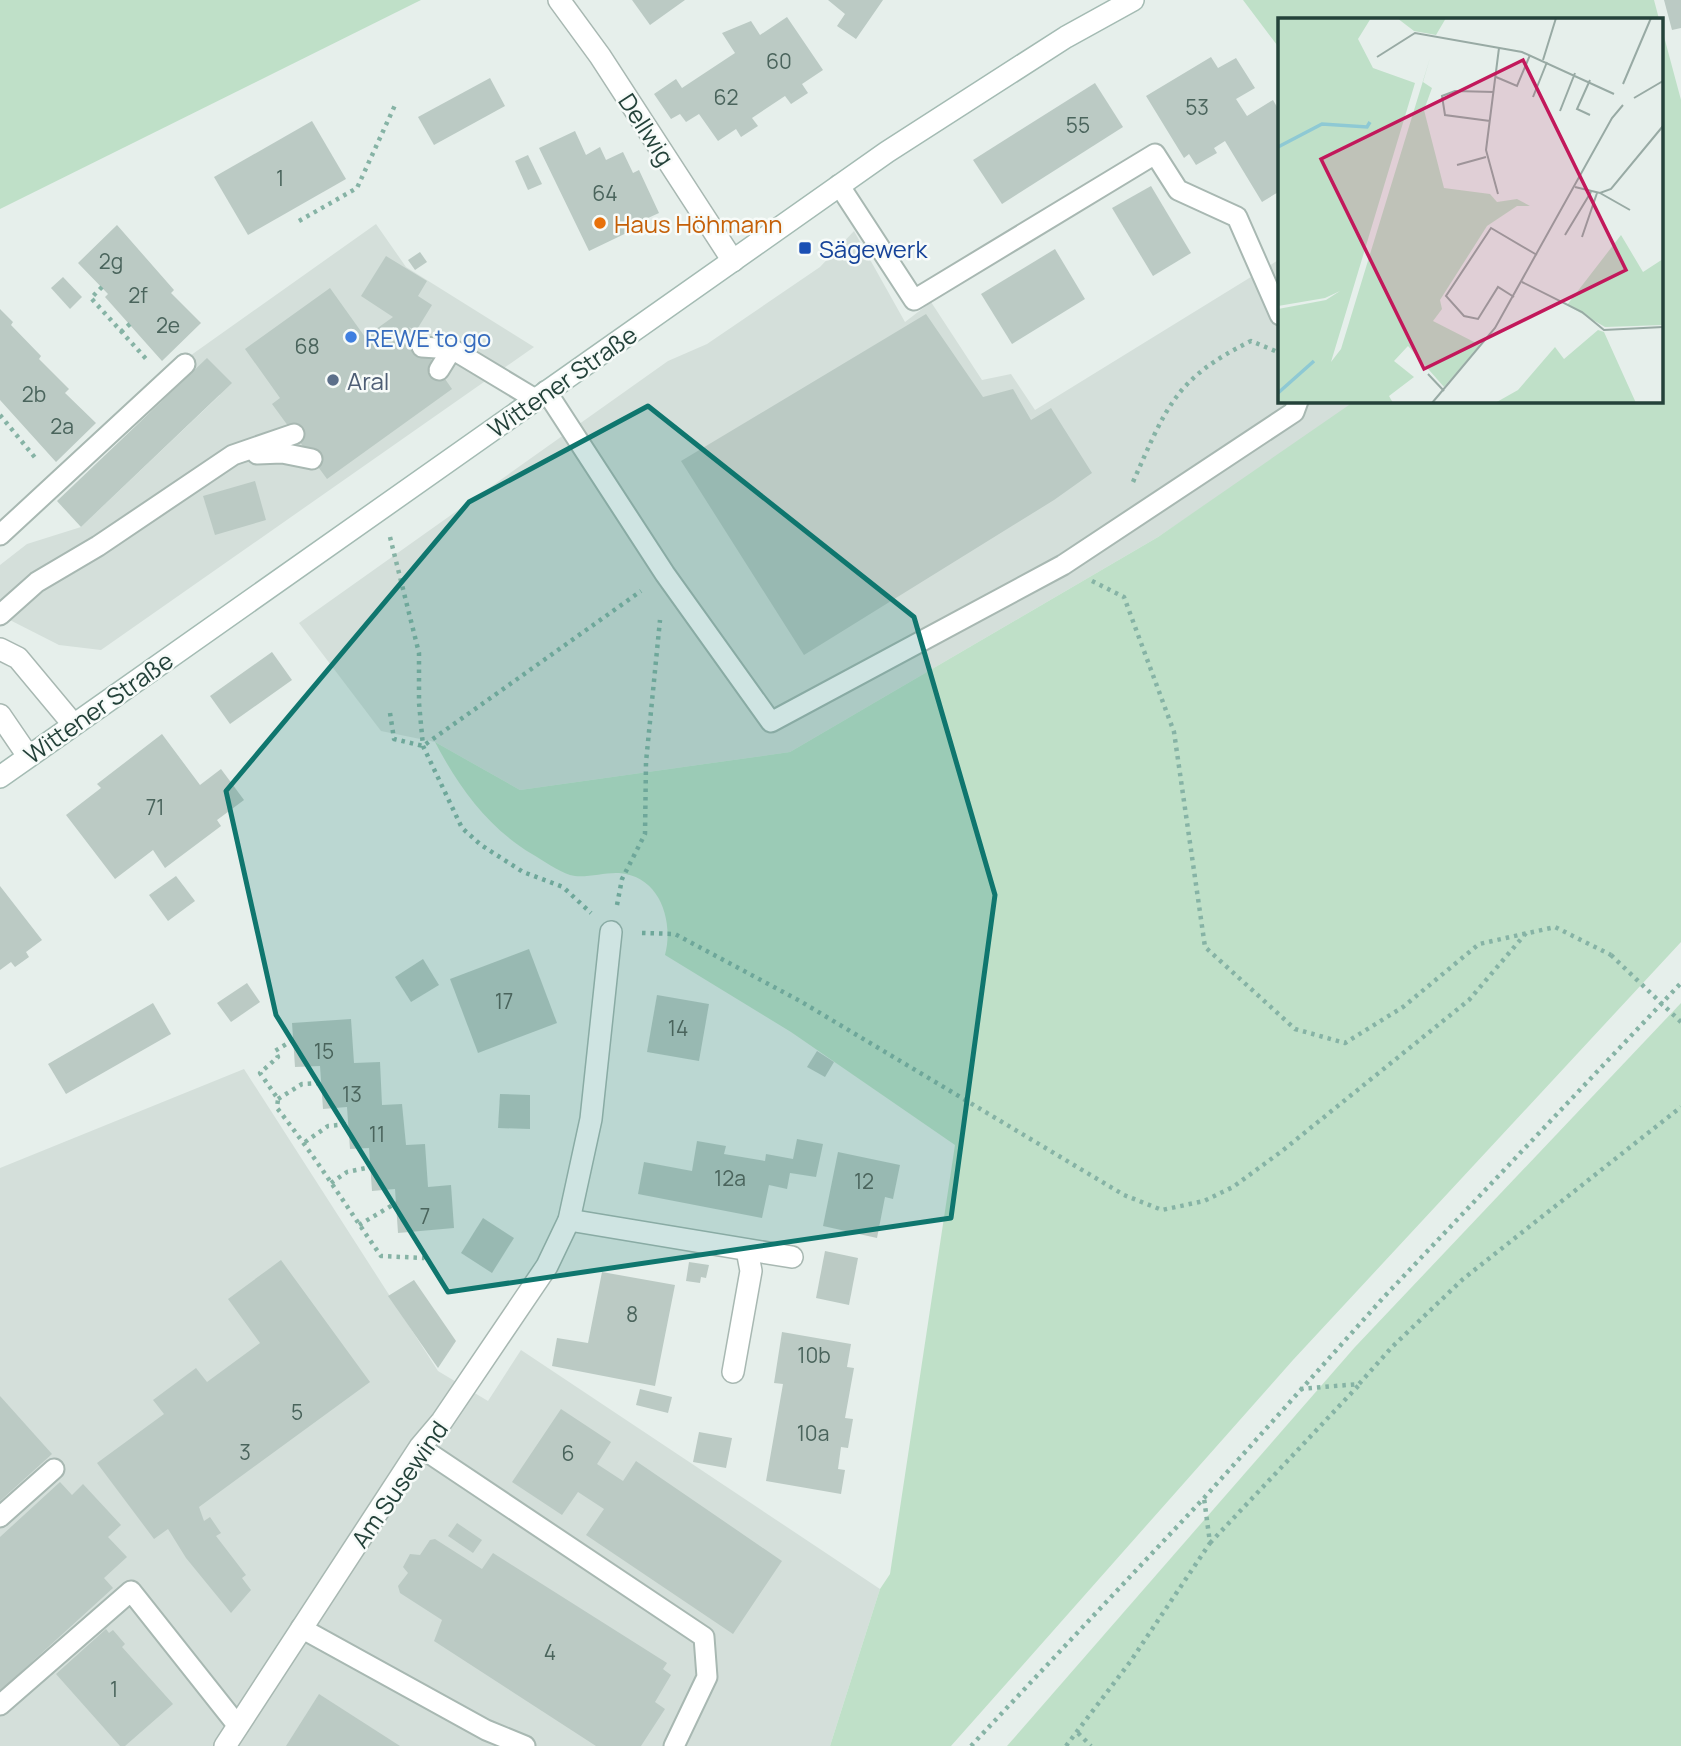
<svg xmlns="http://www.w3.org/2000/svg" width="1681" height="1746" viewBox="0 0 1681 1746" font-family="Manrope,sans-serif">
  <rect width="100%" height="100%" fill="#e6efeb"/>
  <g fill="#d4dfda">
    <polygon points="376,224 406,267 534,347 101,650 59,645 0,615 0,565 27,544 81,527 220,395 187,358"/>
    <polygon points="854,231 905,322 931,302 982,380 1011,374 1035,410 1280,259 1280,401 1352,401 1351,407 1158,537 790,752 520,790 435,742 381,731 299,623 668,361 707,344 820,267"/>
    <polygon points="244,1069 438,1371 488,1401 521,1350 880,1589 830,1746 0,1746 0,1168"/>
  </g>
  <g fill="#bfe0c8">
    <polygon points="0,0 421,0 0,209"/>
    <polygon points="1243,0 1654,0 1659,19 1280,19 1280,49"/>
    <path d="M1662,29L1681,100V942L1293,1360L951,1746H830L880,1589L890,1574L955,1145L791,1032L665,955C674,921 660,876 619,873C604,872 584,879 570,875C558,871 544,861 532,854C488,828 458,786 435,742L520,790L790,752L1158,537L1349,405L1351,401H1662Z"/>
    <polygon points="1681,1003 1681,1746 1007,1746 1355,1347"/>
  </g>
  <g fill="#bbcac4">
    <polygon points="632,0 685,0 650,25"/>
    <polygon points="828,0 883,0 856,39 837,26 845,14"/>
    <polygon points="1664,0 1681,0 1681,28 1672,30"/>
    <polygon points="787,17 823,70 802,84 808,93 791,104 785,96 752,118 758,126 741,137 736,129 718,141 699,114 686,122 680,114 671,119 654,94 676,79 682,88 735,53 722,33 751,21 760,35"/>
    <polygon points="1211,57 1218,68 1236,58 1255,88 1236,99 1247,116 1273,100 1280,112 1280,191 1262,202 1225,141 1214,148 1217,153 1196,165 1189,154 1184,158 1146,96"/>
    <polygon points="490,78 505,106 434,145 418,117"/>
    <polygon points="1095,83 1123,127 1002,204 973,160"/>
    <polygon points="312,121 346,179 248,235 214,177"/>
    <polygon points="575,131 586,155 600,147 606,160 623,152 633,173 639,170 659,213 637,223 639,227 589,251 539,148"/>
    <polygon points="528,155 542,184 528,190 515,161"/>
    <polygon points="1151,186 1191,253 1153,276 1112,208"/>
    <polygon points="117,225 174,290 171,293 201,323 162,361 105,297 108,294 78,263"/>
    <polygon points="1055,249 1085,299 1012,344 981,294"/>
    <polygon points="420,252 427,262 415,270 408,260"/>
    <polygon points="386,256 427,281 418,296 432,305 416,331 409,327 452,389 327,479 272,404 280,398 245,349 330,288 365,337 393,317 361,296"/>
    <polygon points="63,277 82,297 70,309 51,288"/>
    <polygon points="0,309 13,322 11,325 41,356 39,359 69,389 65,393 96,423 56,462 0,400"/>
    <polygon points="926,314 983,397 1013,389 1031,420 1051,408 1092,473 1054,500 804,655 681,461"/>
    <polygon points="207,358 232,383 81,527 57,501"/>
    <polygon points="255,481 266,520 215,535 203,496"/>
    <polygon points="272,652 292,680 230,724 210,696"/>
    <polygon points="162,734 200,785 221,769 244,800 217,820 221,826 165,868 153,850 115,879 66,815 101,788 97,784"/>
    <polygon points="176,876 195,901 168,921 149,895"/>
    <polygon points="0,886 42,940 26,952 29,957 15,967 11,962 0,970"/>
    <polygon points="529,949 557,1023 478,1053 450,979"/>
    <polygon points="423,959 439,985 411,1002 395,977"/>
    <polygon points="247,983 260,1002 231,1022 217,1003"/>
    <polygon points="657,995 709,1004 699,1061 647,1052"/>
    <polygon points="153,1003 171,1034 66,1094 48,1064"/>
    <polygon points="351,1019 354,1063 380,1062 382,1105 402,1104 406,1145 425,1144 428,1187 451,1185 454,1228 398,1233 395,1189 372,1191 369,1148 350,1149 347,1107 323,1109 320,1066 295,1067 292,1023"/>
    <polygon points="817,1051 834,1062 825,1077 807,1067"/>
    <polygon points="500,1094 530,1095 530,1129 498,1128"/>
    <polygon points="797,1139 823,1144 816,1177 790,1173 787,1189 769,1185 762,1218 638,1194 644,1162 692,1171 697,1141 726,1146 724,1154 765,1161 766,1154 793,1159"/>
    <polygon points="838,1152 900,1165 893,1199 885,1197 877,1238 823,1226"/>
    <polygon points="483,1218 514,1238 492,1273 461,1253"/>
    <polygon points="825,1251 858,1258 849,1305 816,1298"/>
    <polygon points="281,1260 370,1382 199,1507 204,1521 210,1517 221,1533 216,1536 246,1575 242,1578 251,1590 231,1613 186,1558 168,1529 154,1539 97,1463 164,1414 153,1400 196,1368 207,1382 260,1343 228,1299"/>
    <polygon points="689,1262 709,1265 706,1278 701,1277 700,1283 686,1281"/>
    <polygon points="602,1272 675,1285 655,1386 552,1366 557,1338 588,1343"/>
    <polygon points="414,1280 456,1341 438,1368 388,1296"/>
    <polygon points="782,1332 851,1344 847,1367 854,1368 845,1418 853,1419 848,1448 841,1447 838,1469 845,1470 841,1494 766,1481 783,1384 774,1383"/>
    <polygon points="640,1389 672,1397 668,1413 636,1405"/>
    <polygon points="0,1396 52,1454 0,1501"/>
    <polygon points="561,1409 611,1442 597,1464 623,1481 636,1461 782,1561 733,1634 586,1535 604,1509 578,1492 562,1515 512,1482"/>
    <polygon points="699,1432 732,1438 726,1468 693,1462"/>
    <polygon points="60,1482 72,1495 83,1484 121,1525 108,1537 127,1557 104,1578 113,1588 0,1691 0,1537"/>
    <polygon points="457,1523 482,1540 473,1553 448,1536"/>
    <polygon points="435,1539 482,1569 493,1553 667,1663 663,1669 671,1675 655,1702 665,1709 641,1746 596,1746 434,1641 442,1620 400,1593 398,1586 408,1573 403,1567 410,1554 420,1555 430,1540"/>
    <polygon points="106,1629 109,1633 113,1630 125,1644 122,1647 173,1704 125,1746 120,1746 56,1674"/>
    <polygon points="319,1694 400,1746 286,1746"/>
  </g>
  <g fill="none" stroke-linecap="round" stroke-linejoin="round">
    <g stroke="#a8b8b2" stroke-width="23">
      <g id="lane">
        <polyline points="839,185 914,300 1155,154 1178,190 1237,217 1280,315"/>
        <polyline points="422,347 452,349 535,399"/>
        <polyline points="439,370 452,349"/>
        <polyline points="546,391 665,574 771,722 1063,565 1294,412 1298,401"/>
        <polyline points="257,454 282,453 312,459"/>
        <polyline points="0,535 185,364"/>
        <polyline points="0,615 37,582 98,546 233,455 294,434"/>
        <polyline points="420,1447 704,1637 707,1677 674,1746"/>
        <polyline points="0,1517 54,1469"/>
        <polyline points="301,1628 486,1730 525,1746"/>
        <polyline points="0,1705 131,1591 238,1726"/>
      </g>
    </g>
    <g stroke="#a8b8b2" stroke-width="24">
      <g id="street">
        <polyline points="559,0 600,56 733,261"/>
        <polyline points="0,649 18,658 73,724"/>
        <polyline points="0,715 28,756"/>
        <polyline points="569,1220 792,1257"/>
        <polyline points="733,1372 751,1271 747,1250"/>
        <polyline points="225,1746 420,1447 442,1421 547,1266 569,1220 591,1119 611,932"/>
      </g>
    </g>
    <g stroke="#a4bbb3" stroke-width="24">
      <polyline id="secondary" points="0,777 887,152 1066,37 1133,0"/>
    </g>
    <g stroke="#86b3a5" stroke-width="4.5" stroke-dasharray="3.5 5" stroke-linecap="butt">
      <polyline points="299,221 357,188 396,103"/>
      <polyline points="102,287 91,298 148,361"/>
      <polyline points="121,332 131,323"/>
      <polyline points="0,415 37,460"/>
      <path d="M1133,482C1166,408 1175,378 1251,341L1280,353"/>
      <polyline points="390,537 419,653 419,703 423,746 462,828 481,845 523,872 563,887 591,913"/>
      <polyline points="1092,581 1124,597 1174,732 1205,947 1295,1029 1345,1043 1403,1007 1479,944 1555,927 1611,955"/>
      <polyline points="390,713 394,739 423,746 641,591"/>
      <polyline points="617,905 622,879 645,834 646,762 660,620"/>
      <polyline points="642,933 675,934 800,1001 1124,1195 1162,1210 1204,1201 1233,1187 1282,1151 1469,1000 1527,932"/>
      <path d="M293,1040L275,1051L278,1057L260,1073L278,1099L277,1108C315,1156 346,1206 381,1256L424,1258L427,1262"/>
      <polyline points="278,1099 302,1084 321,1083"/>
      <polyline points="305,1142 328,1126 348,1124"/>
      <polyline points="331,1183 347,1172 371,1167"/>
      <polyline points="359,1225 396,1203"/>
      <polyline points="1300,1389 1359,1384 1392,1347 1463,1279 1681,1107"/>
      <polyline points="1210,1543 1359,1385"/>
      <polyline points="1078,1733 1091,1746"/>
      <polyline points="971,1746 1204,1498 1383,1298 1681,983"/>
      <polyline points="1066,1746 1130,1662 1210,1543 1204,1498"/>
    </g>
    <use href="#lane" stroke="#fff" stroke-width="19"/>
    <use href="#street" stroke="#fff" stroke-width="21"/>
    <use href="#secondary" stroke="#fff" stroke-width="21"/>
    <polyline stroke="#86b3a5" stroke-width="4.5" stroke-dasharray="3.5 5" stroke-linecap="butt" points="1611,955 1681,1022"/>
  </g>
  <path fill="#0f766e" fill-opacity="0.2" stroke="#0f766e" stroke-width="5" stroke-linejoin="round" d="M648,406L914,617L995,895L951,1218L448,1292L276,1015L226,791L469,502Z"/>
  <circle fill="#e8710a" stroke="#f7fbf9" stroke-width="2.5" cx="600" cy="223" r="7"/>
  <rect fill="#1a4fb4" stroke="#f7fbf9" stroke-width="2.5" x="798" y="241" width="14" height="14" rx="3.5"/>
  <circle fill="#3f7fe0" stroke="#f7fbf9" stroke-width="2.5" cx="351" cy="337" r="7"/>
  <circle fill="#5c6f8a" stroke="#f7fbf9" stroke-width="2.5" cx="333" cy="380" r="7"/>
  <g text-anchor="middle" dominant-baseline="central" stroke-width="5" stroke-linejoin="round" paint-order="stroke">
    <g font-size="21" fill="#4a645c">
      <text x="779" y="61">60</text>
      <text x="726" y="97">62</text>
      <text x="1197" y="107">53</text>
      <text x="1078" y="125">55</text>
      <text x="280" y="178">1</text>
      <text x="605" y="193">64</text>
      <text x="111" y="261">2g</text>
      <text x="138" y="295">2f</text>
      <text x="168" y="325">2e</text>
      <text x="307" y="346">68</text>
      <text x="34" y="394">2b</text>
      <text x="62" y="426">2a</text>
      <text x="155" y="807">71</text>
      <text x="504" y="1001">17</text>
      <text x="678" y="1028">14</text>
      <text x="324" y="1051">15</text>
      <text x="352" y="1094">13</text>
      <text x="377" y="1134">11</text>
      <text x="730" y="1178">12a</text>
      <text x="864" y="1181">12</text>
      <text x="425" y="1216">7</text>
      <text x="632" y="1314">8</text>
      <text x="814" y="1355">10b</text>
      <text x="297" y="1412">5</text>
      <text x="813" y="1433">10a</text>
      <text x="245" y="1452">3</text>
      <text x="568" y="1453">6</text>
      <text x="550" y="1652">4</text>
      <text x="114" y="1689">1</text>
    </g>
    <g font-size="24" fill="#24423a" stroke="#f7fbf9">
      <text transform="translate(647 129) rotate(57)">Dellwig</text>
      <text transform="translate(562 381) rotate(-35)">Wittener Straße</text>
      <text transform="translate(98 707) rotate(-35)">Wittener Straße</text>
      <text transform="translate(399 1484) rotate(-55)">Am Susewind</text>
    </g>
    <g font-size="24" fill="#c56008" stroke="#f7fbf9" text-anchor="start">
      <text x="614" y="223">Haus Höhmann</text>
    </g>
    <g font-size="24" fill="#164399" stroke="#f7fbf9" text-anchor="start">
      <text x="819" y="248">Sägewerk</text>
    </g>
    <g font-size="24" fill="#366cbe" stroke="#f7fbf9" text-anchor="start">
      <text x="365" y="337">REWE to go</text>
    </g>
    <g font-size="24" fill="#4e5e75" stroke="#f7fbf9" text-anchor="start">
      <text x="347" y="380">Aral</text>
    </g>
  </g>
  <g transform="translate(1278 18)">
    <rect width="385" height="385" fill="#e6efeb"/>
    <path d="M0,0H93L80,21L95,50L137,65L53,344L63,331L152,40L145,64L154,70L146,92L166,170L212,176L219,184L239,181L252,188H239L209,208L162,282L164,291L155,303L202,327L166,369L130,328L116,343L136,359L111,378L115,385H0V291L48,282L62,273L47,280L0,288ZM119,0H168L158,17L136,13ZM343,217L365,254L385,241V307L327,309L289,287ZM320,312L326,314L358,385H217L240,372L277,329L286,341Z" fill="#bfe0c8"/>
    <path fill="none" stroke="#8ec9d4" stroke-width="3.5" d="M0,129L44,106L89,109L92,104M0,375L36,343"/>
    <path fill="none" stroke="#98aaa4" stroke-width="2" d="M99,39L137,15L244,34L336,76M265,42L278,0M218,59L239,68L252,37M345,66L373,0M255,79L269,44M356,80L385,63M282,93L297,55M312,97L299,91L312,62M212,103L167,97L164,78L177,73L216,74M179,147L208,139M297,169L322,175L333,171L385,108M322,175L352,192M220,176L208,132L221,30M287,217L313,174M304,219L319,175M244,264L304,294L326,312L385,309M236,279L220,269L200,301L186,298L168,278L213,210L259,237M150,356L166,373M154,385L217,310L334,100L345,87"/>
    <path fill="#c2185b" fill-opacity="0.15" stroke="#c2185b" stroke-width="3.5" d="M245,42L348,252L146,351L43,141Z"/>
    <rect width="385" height="385" fill="none" stroke="#24423a" stroke-width="3.5"/>
  </g>
</svg>
